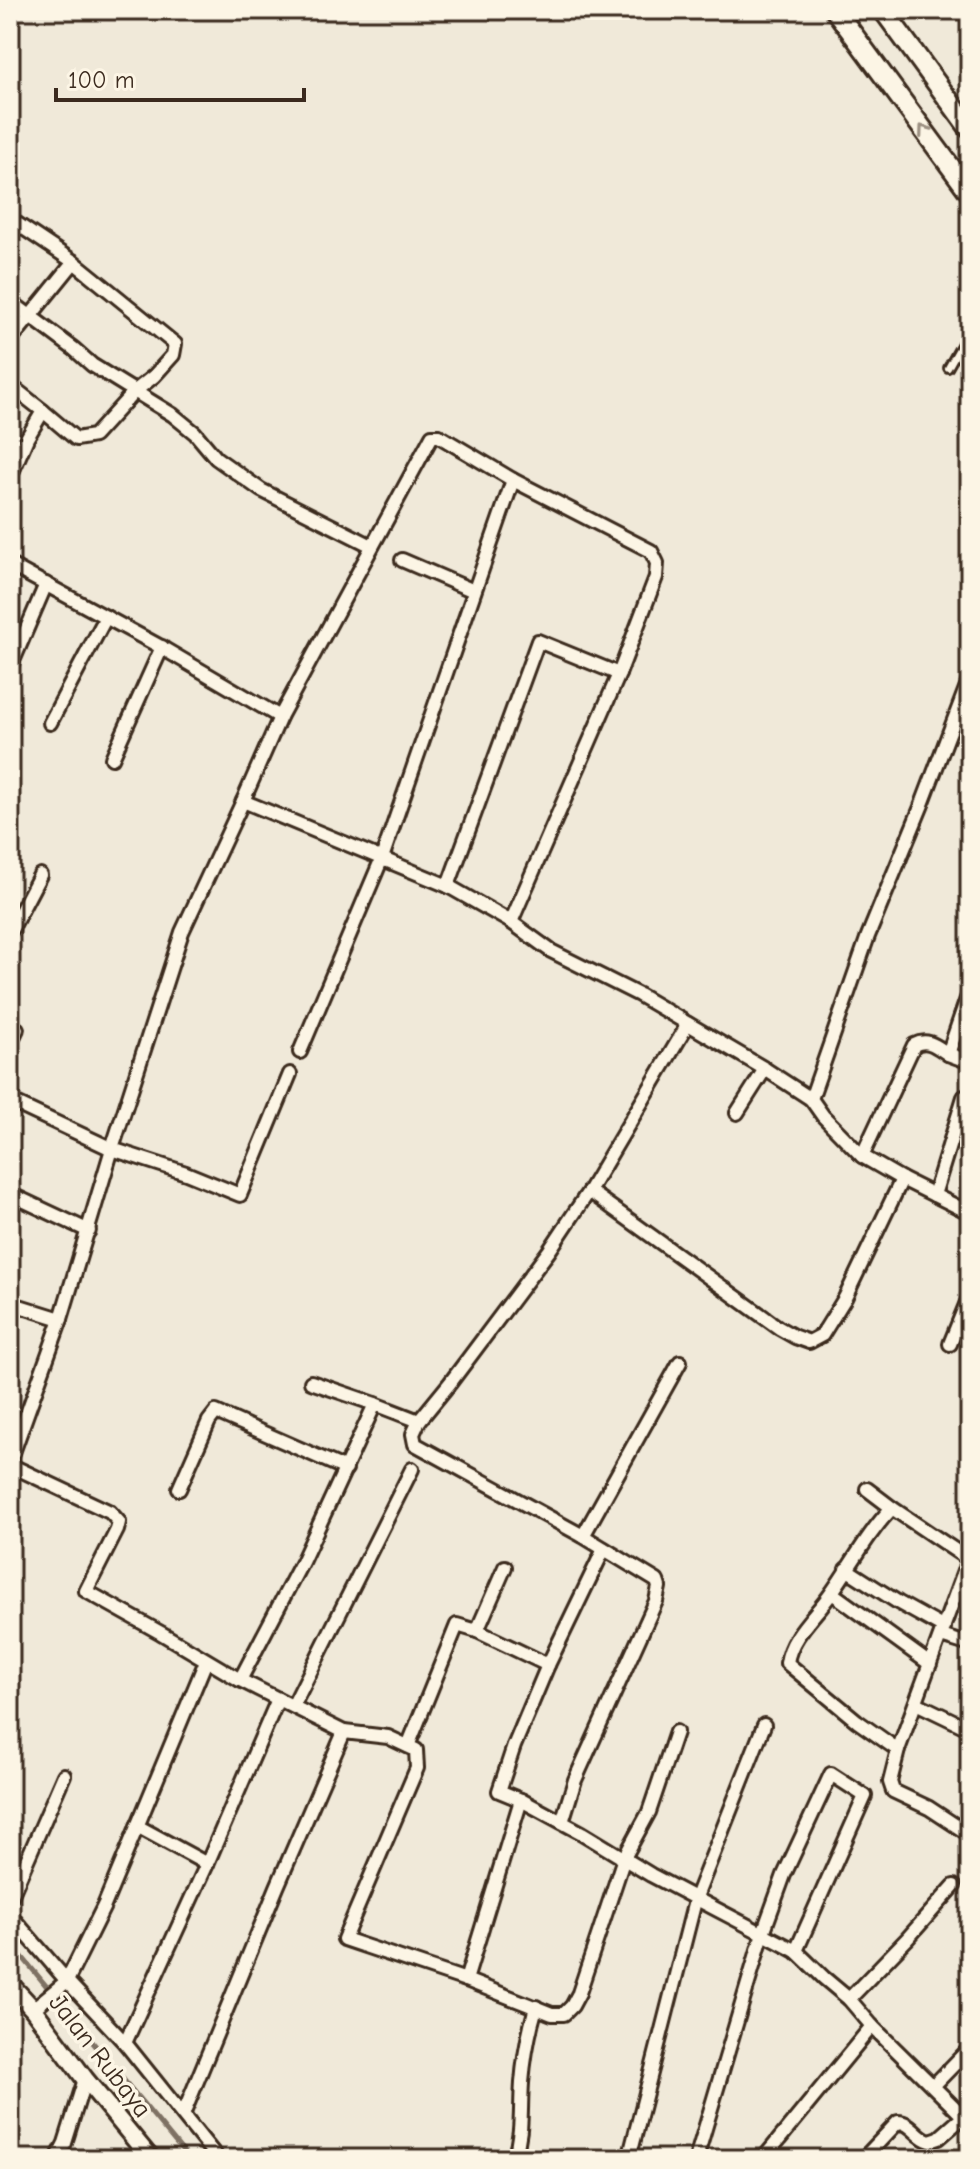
<svg xmlns="http://www.w3.org/2000/svg" width="980" height="2169" viewBox="0 0 980 2169" font-family="'Comic Neue',sans-serif">
  <rect width="100%" height="100%" fill="#f0e9d9"/>
  <filter id="ink" filterUnits="userSpaceOnUse"><feTurbulence type="fractalNoise" baseFrequency=".0125" numOctaves="2"/><feDisplacementMap in="SourceGraphic" scale="16" xChannelSelector="R" yChannelSelector="G"/><feConvolveMatrix kernelMatrix="1 2 1 2 8 2 1 2 1" color-interpolation-filters="sRGB"/></filter>
  <g filter="url(#ink)">
    <g fill="none" stroke-linecap="round" stroke-linejoin="round">
      <polyline stroke="#7e7163" stroke-width="5" points="10,1942 189,2159"/>
      <g stroke="#3b2a1e" stroke-width="12">
        <polyline id="service" points="948,368 970,329"/>
      </g>
      <g stroke="#3b2a1e" stroke-width="18">
        <g id="minor">
          <polyline points="10,219 74,262"/>
          <polyline points="10,301 74,349 92,365 173,415 195,433 216,458 261,490 372,546"/>
          <polyline points="10,341 74,262 175,344 173,355 154,376 134,392 94,436 76,439 43,411"/>
          <polyline points="10,385 43,411 27,438 10,477"/>
          <polyline points="402,560 474,591"/>
          <polyline points="10,565 159,646 280,717"/>
          <polyline points="10,668 46,584"/>
          <polyline points="970,678 921,807 868,936 811,1099 823,1116 862,1156 902,1179 970,1213"/>
          <polyline points="50,723 106,617"/>
          <polyline points="112,758 162,647"/>
          <polyline points="243,801 448,886 511,922 551,951 639,995 765,1069 811,1099"/>
          <polyline points="448,886 538,641 619,674"/>
          <polyline points="10,932 40,875"/>
          <polyline points="688,1024 589,1191 779,1328 795,1337 809,1342 822,1335 845,1298 902,1179"/>
          <polyline points="10,1044 17,1029"/>
          <polyline points="300,1052 382,858 513,480"/>
          <polyline points="948,1054 970,1062"/>
          <polyline points="10,1101 112,1149 186,1173 240,1195 290,1074"/>
          <polyline points="737,1113 765,1069"/>
          <path d="M862,1156L914,1045C928,1038 936,1046 948,1054L970,990"/>
          <polyline points="10,1194 89,1231"/>
          <polyline points="934,1195 964,1097"/>
          <polyline points="10,1303 61,1319"/>
          <polyline points="950,1344 970,1295"/>
          <polyline points="311,1382 375,1404"/>
          <polyline points="10,1461 61,1319 112,1149 182,932 243,801 280,717 432,436 439,436 513,480 651,551 657,563 656,577 619,674 511,922"/>
          <polyline points="10,1465 110,1512 119,1522 117,1530 86,1591 161,1633 240,1680 344,1732 388,1737 416,1750 417,1768 344,1939 466,1980 552,2014 564,2014 572,2006 579,1993 624,1858 649,1812 676,1732"/>
          <polyline points="179,1489 209,1421 216,1412 346,1469"/>
          <polyline points="867,1489 892,1508 968,1559"/>
          <path d="M892,1508C867,1534 851,1566 830,1595C815,1616 790,1637 787,1663L857,1721L898,1750"/>
          <polyline points="583,1536 680,1362"/>
          <polyline points="604,1549 548,1665 514,1746 499,1791 521,1800 582,1833 651,1875 796,1951 824,1978 849,1999 872,2026 970,2123"/>
          <polyline points="970,1555 898,1750 890,1782 893,1791 929,1808 970,1835"/>
          <polyline points="846,1569 899,1603 944,1628"/>
          <polyline points="832,1593 930,1664"/>
          <polyline points="477,1631 505,1567"/>
          <polyline points="941,1636 970,1645"/>
          <polyline points="240,1680 302,1562 375,1404 419,1421"/>
          <polyline points="916,1703 970,1729"/>
          <polyline points="293,1706 412,1469"/>
          <polyline points="408,1746 457,1625 477,1631 548,1665"/>
          <polyline points="562,1822 575,1780 656,1601 659,1587 657,1581 583,1536 415,1444 413,1434 419,1421 450,1383 549,1251 589,1191"/>
          <polyline points="137,1826 207,1864"/>
          <polyline points="10,1899 64,1775"/>
          <polyline points="10,1915 67,1981 125,2043 218,2159"/>
          <polyline points="466,1980 521,1800"/>
          <polyline points="849,1999 907,1939 954,1886"/>
          <polyline points="33,2009 67,1981 104,1906 206,1661"/>
          <polyline points="125,2043 207,1864 278,1699"/>
          <polyline points="934,2085 970,2048"/>
          <polyline points="183,2115 277,1887 344,1732"/>
          <polyline points="57,2159 65,2143 85,2079"/>
          <path d="M514,2159C523,2130 520,2112 522,2083C524,2057 529,2031 536,2007"/>
          <polyline points="629,2159 696,1897 764,1725"/>
          <polyline points="696,2159 763,1933 784,1875 831,1774 865,1796 796,1951"/>
          <polyline points="763,2159 872,2026"/>
          <path d="M863,2159L898,2122C912,2122 917,2138 930,2141L939,2138L963,2117"/>
        </g>
      </g>
      <g stroke="#3b2a1e" stroke-width="22">
        <polyline id="tertiary" points="10,1984 33,2009 85,2079 151,2159"/>
      </g>
      <g stroke="#3b2a1e" stroke-width="24">
        <g id="secondary">
          <polyline points="835,10 970,193"/>
          <polyline points="883,10 970,129"/>
        </g>
      </g>
      <use href="#service" stroke="#fcf5e5" stroke-width="6"/>
      <use href="#minor" stroke="#fcf5e5" stroke-width="12"/>
      <use href="#tertiary" stroke="#fcf5e5" stroke-width="16"/>
      <use href="#secondary" stroke="#fcf5e5" stroke-width="18"/>
    </g>
    <defs><path id="oneway-chevron" d="M-2-3.5L2.5 0L-2 3.5" fill="none" stroke-width="1.6" stroke-linecap="round" stroke-linejoin="round" transform="scale(2)"/></defs>
    <use stroke="#9c9082" href="#oneway-chevron" transform="translate(924 130) rotate(-126)"/>
  </g>
  <g text-anchor="middle" dominant-baseline="central" stroke-width="7" stroke-linejoin="round" paint-order="stroke">
    <g font-size="26" fill="#3b2a1e" stroke="#fcf5e5">
      <text transform="translate(100 2056) rotate(52)">Jalan Rubaya</text>
    </g>
  </g>
  <rect width="980" height="2169" fill="none" stroke="#fcf5e5" stroke-width="40"/>
  <rect x="20" y="20" width="940" height="2129" fill="none" stroke="#3b2a1e" stroke-width="3" filter="url(#ink)"/>
  <path d="M56 88v12h248v-12" fill="none" stroke="#3b2a1e" stroke-width="4"/>
  <text x="68" y="88" font-size="24" fill="#3b2a1e" stroke="#fcf5e5" stroke-width="6" paint-order="stroke">100 m</text>
</svg>
